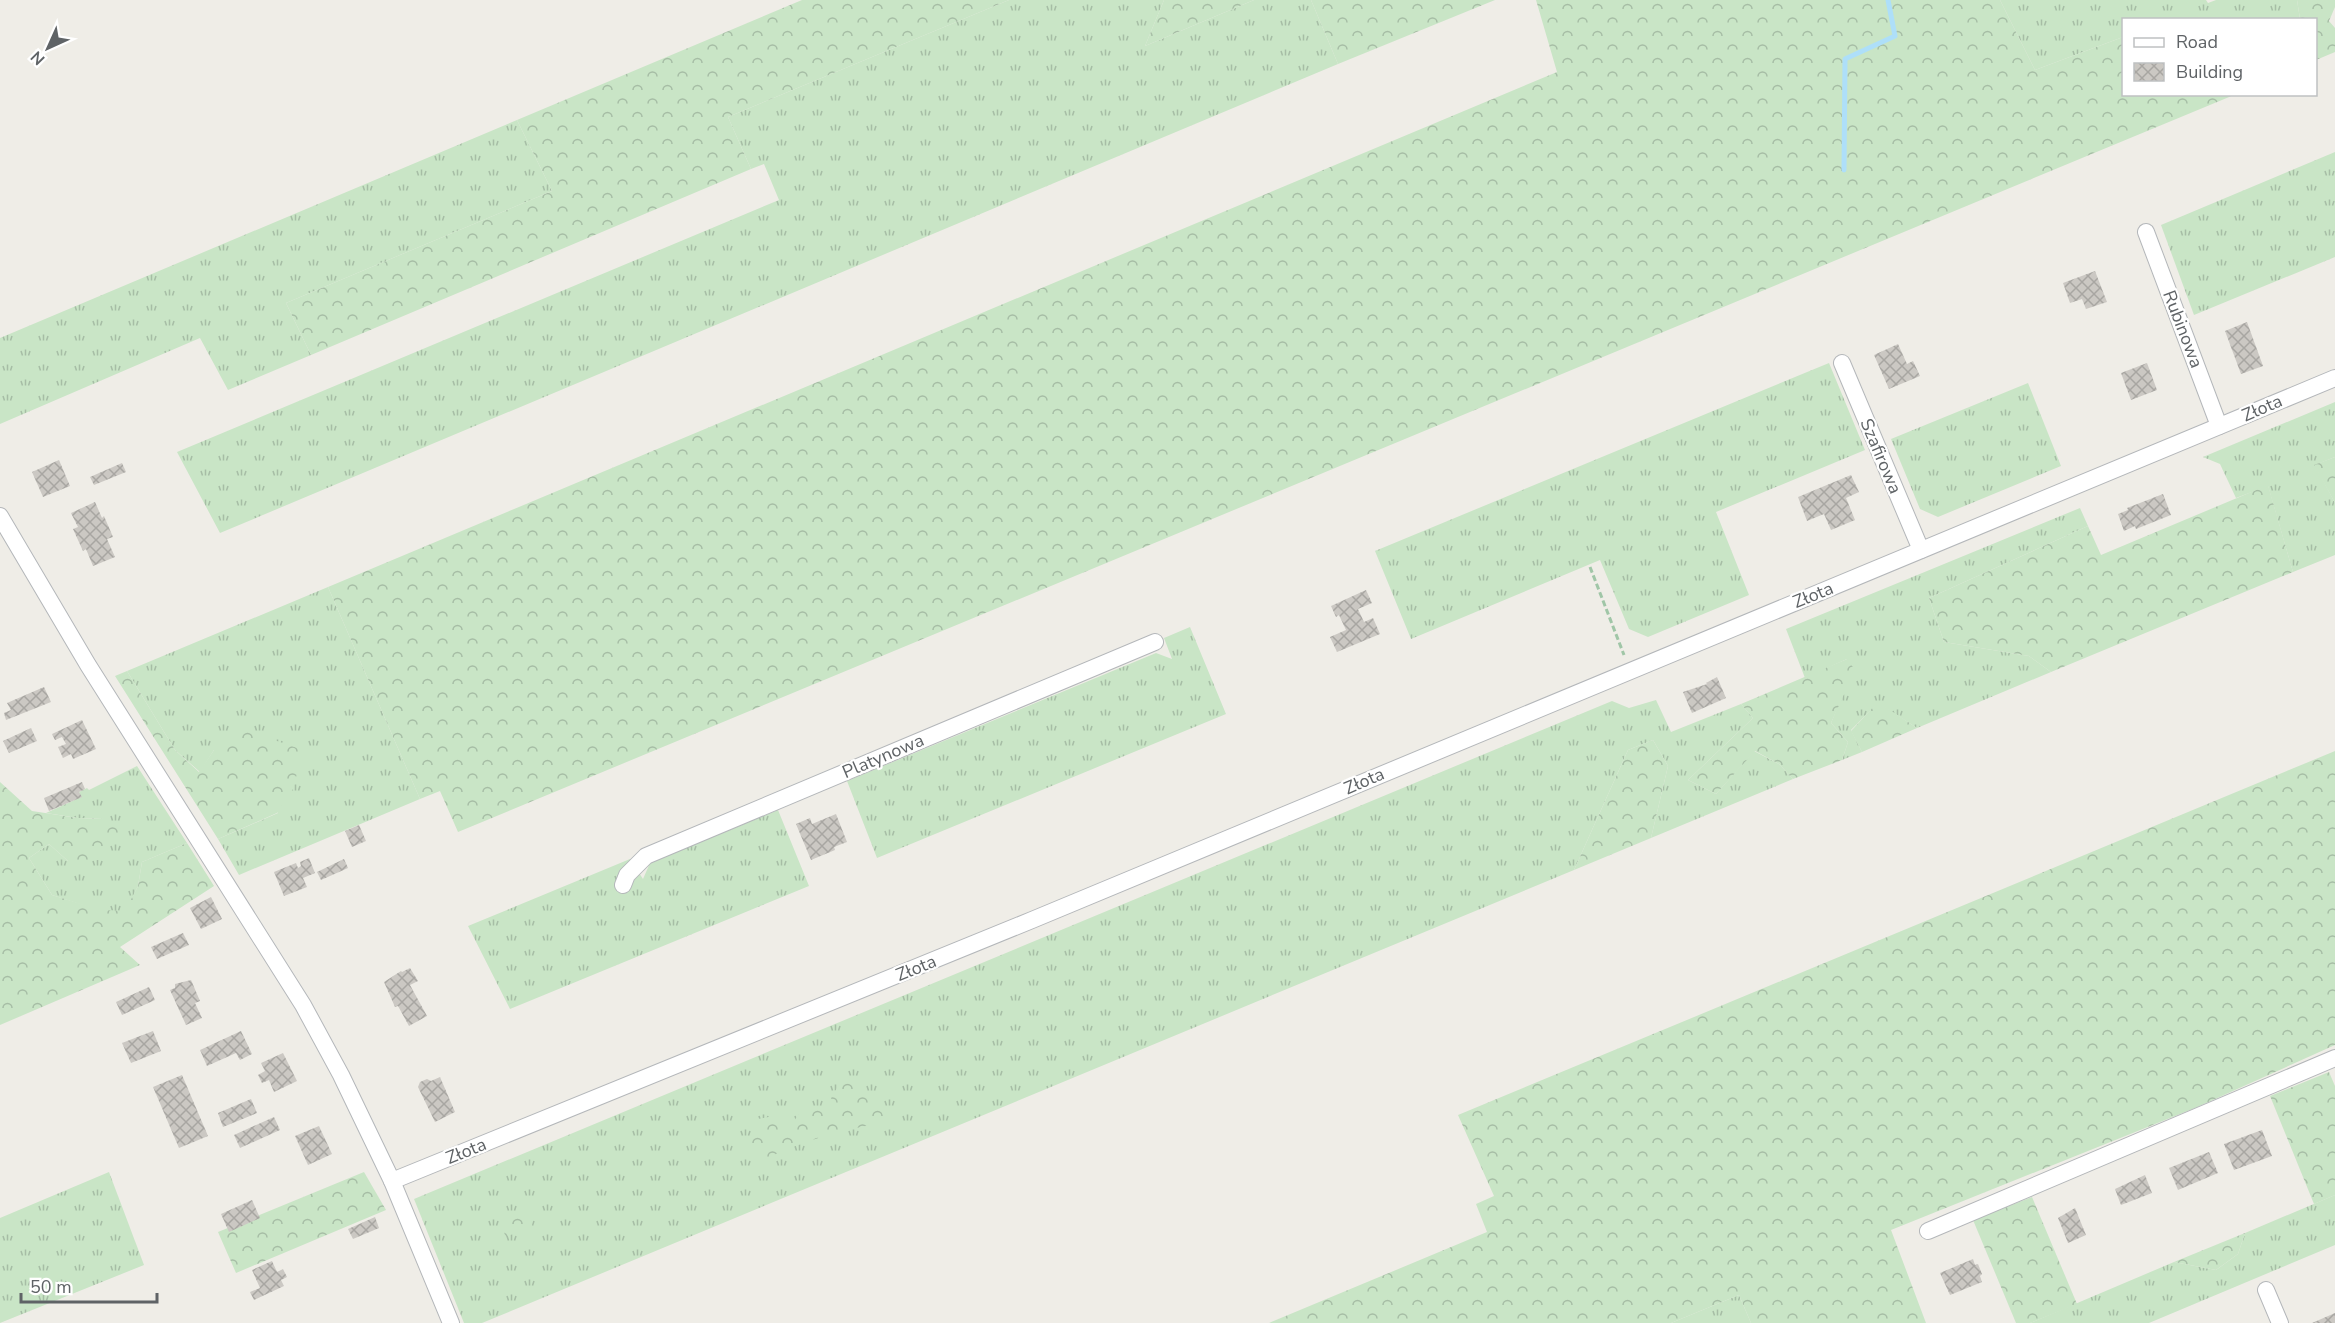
<svg xmlns="http://www.w3.org/2000/svg" width="2335" height="1323" viewBox="0 0 2335 1323" font-family="'Nunito Sans',sans-serif">
  <defs>
    <pattern id="grass-tufts" width="24" height="20" patternUnits="userSpaceOnUse" patternTransform="scale(1.5)"><rect width="24" height="20" fill="#c9e5c6"/><path d="M3 7l-1-3M5 7V3M7 7l1-3M15 17l-1-3M17 17v-4M19 17l1-3" fill="none" stroke="#a6bda5"/></pattern>
    <pattern id="forest-crowns" width="20" height="18" patternUnits="userSpaceOnUse" patternTransform="scale(1.5)"><rect width="20" height="18" fill="#c9e5c6"/><path d="M2 6a3 3 0 1 1 6 0M12 15a3 3 0 1 1 6 0" fill="none" stroke="#a6bda5"/></pattern>
    <pattern id="building-cross-hatch" width="8" height="8" patternUnits="userSpaceOnUse" patternTransform="scale(1.5)"><rect width="8" height="8" fill="#cbc8c3"/><path d="M0 0l8 8M0 8l8-8" fill="none" stroke="#a8a6a2"/></pattern>
  </defs>
  <rect width="100%" height="100%" fill="#efede7"/>
  <g fill="url(#grass-tufts)">
    <polygon points="1009,0 1164,0 1145,46 1254,0 1311,0 1338,64 220,533 177,452 779,200 764,164 751,169 728,117"/>
    <polygon points="2000,0 2206,0 2208,3 2216,0 2297,0 2300,19 2200,20 2193,18 2124,20 2123,37 2035,70"/>
    <polygon points="517,120 552,191 286,303 311,355 228,390 200,338 0,424 0,338"/>
    <polygon points="2335,152 2335,257 2194,315 2161,225"/>
    <polygon points="1829,363 1865,450 1716,512 1749,595 1648,637 1629,629 1600,560 1411,639 1375,551"/>
    <polygon points="2028,383 2061,466 1938,517 1920,509 1891,439"/>
    <polygon points="2335,402 2335,457 2315,465 2335,503 2335,555 2293,572 2268,486 2236,498 2220,464 2203,457"/>
    <polygon points="2080,508 2088,526 1929,598 1944,642 2029,656 2051,672 1917,728 1878,703 1851,730 1862,752 1842,760 1848,742 1831,723 1838,706 1847,659 1805,678 1786,629"/>
    <polygon points="328,587 420,799 239,875 218,839 278,813 214,750 200,772 175,750 127,671"/>
    <polygon points="1190,627 1226,714 877,858 847,781 1156,653 1172,659 1164,638"/>
    <polygon points="1656,700 1671,732 1741,704 1753,718 1688,780 1716,794 1754,751 1779,764 1793,779 1651,838 1668,766 1653,740 1628,750 1574,870 482,1323 464,1323 414,1199 1612,701 1629,708"/>
    <polygon points="137,766 187,843 142,862 138,886 126,911 101,911 52,895 29,858 49,844 68,861 103,819 78,818 46,813 81,797 79,792 87,788 89,790"/>
    <polygon points="778,810 809,886 510,1009 468,926 630,859 643,879 650,863"/>
    <polygon points="109,1172 144,1265 0,1323 0,1218"/>
    <polygon points="2335,1195 2335,1245 2149,1323 2030,1323 2174,1262 2216,1270 2238,1254 2245,1233"/>
    <polygon points="1739,1295 1751,1323 1671,1323"/>
  </g>
  <g fill="url(#forest-crowns)">
    <polygon points="802,0 1009,0 728,117 751,169 311,355 286,303 552,191 517,120"/>
    <polygon points="1164,0 1254,0 1145,46"/>
    <polygon points="1311,0 1495,0 1338,64"/>
    <polygon points="1536,0 2000,0 2035,70 2123,37 2124,94 2234,95 458,832 440,791 420,799 328,587 1557,72"/>
    <polygon points="2297,0 2335,0 2335,7 2329,21 2335,28 2335,52 2316,60 2316,20 2300,19"/>
    <polygon points="2335,457 2335,503 2314,465"/>
    <polygon points="2268,485 2293,572 2051,672 2029,656 1944,642 1929,598 2088,526 2101,555"/>
    <polygon points="1847,659 1855,670 1831,723 1848,742 1842,760 1793,779 1779,764 1755,751 1716,794 1688,780 1753,718 1741,704"/>
    <polygon points="127,671 175,750 199,772 214,750 245,730 303,750 293,789 277,813 218,839 115,676"/>
    <polygon points="1878,702 1917,728 1862,752 1851,731"/>
    <polygon points="1653,740 1668,766 1651,838 1574,870 1628,750"/>
    <polygon points="2335,751 2335,1045 2195,1108 1891,1230 1926,1323 1751,1323 1739,1295 1671,1323 1269,1323 1487,1232 1476,1204 1494,1196 1458,1115"/>
    <polygon points="0,782 32,811 78,818 103,819 124,827 99,860 68,861 49,844 29,858 52,895 101,910 125,911 138,886 142,862 187,843 214,886 120,947 140,965 0,1025"/>
    <polygon points="2329,1072 2335,1086 2335,1195 2314,1204 2270,1096"/>
    <path d="M840,1083L857,1084L881,1110L886,1122C839,1131 807,1139 763,1160L751,1142L758,1119L779,1115L792,1124L802,1109L835,1108L831,1098Z"/>
    <polygon points="364,1172 386,1210 236,1273 218,1232"/>
    <polygon points="2032,1197 2077,1304 2030,1323 2016,1323 1973,1220"/>
    <polygon points="533,1211 532,1226 505,1237 503,1223"/>
    <polygon points="2245,1233 2238,1254 2216,1270 2174,1262"/>
  </g>
  <g fill="none" stroke-linecap="round" stroke-linejoin="round">
    <polyline stroke="#aedff9" stroke-width="5" points="1844,170 1845,59 1895,36 1888,0"/>
  </g>
  <g fill="url(#building-cross-hatch)">
    <polygon points="2095,271 2107,302 2086,309 2082,299 2070,303 2063,283"/>
    <polygon points="2247,322 2263,366 2241,374 2225,331"/>
    <polygon points="1898,344 1907,364 1913,361 1920,376 1889,389 1874,355"/>
    <polygon points="2147,363 2157,390 2131,400 2121,373"/>
    <polygon points="59,460 70,486 43,497 32,472"/>
    <polygon points="122,463 126,472 94,485 90,477"/>
    <polygon points="1851,475 1859,492 1846,498 1855,520 1831,530 1824,514 1807,521 1798,497"/>
    <polygon points="2163,494 2171,515 2136,529 2135,526 2124,531 2118,514 2128,510 2127,508"/>
    <polygon points="95,502 102,518 104,516 113,537 107,539 115,557 93,566 86,549 83,551 73,529 78,527 71,513"/>
    <polygon points="1366,590 1372,603 1358,609 1364,622 1373,618 1380,634 1337,652 1330,637 1346,630 1339,615 1336,617 1331,606"/>
    <polygon points="1717,677 1726,698 1692,713 1683,692 1707,684 1706,683"/>
    <polygon points="44,687 51,702 6,720 4,713 11,710 7,703"/>
    <polygon points="82,720 96,749 73,759 71,754 63,758 58,747 66,744 62,737 55,740 52,734"/>
    <polygon points="31,728 37,741 9,753 3,741"/>
    <polygon points="82,782 85,789 79,792 82,797 49,811 44,798"/>
    <polygon points="836,814 847,842 834,847 835,850 811,860 796,824 810,818 812,824"/>
    <polygon points="359,825 366,841 352,847 345,831"/>
    <polygon points="309,858 315,873 303,878 307,887 284,896 274,872 296,863 298,868 301,866 300,862"/>
    <polygon points="344,859 348,868 321,880 317,872"/>
    <polygon points="211,897 222,919 201,929 190,908"/>
    <polygon points="183,933 189,945 157,959 151,947"/>
    <polygon points="410,968 418,981 410,985 427,1016 409,1026 398,1006 395,1007 384,982 401,971 402,972"/>
    <polygon points="191,980 200,1001 195,1003 202,1018 186,1025 170,990 175,988 175,984"/>
    <polygon points="149,987 155,1000 122,1015 116,1002"/>
    <polygon points="153,1031 161,1051 131,1063 122,1043"/>
    <polygon points="241,1031 252,1054 240,1060 236,1053 207,1066 200,1050"/>
    <polygon points="283,1053 297,1081 274,1092 269,1080 262,1083 258,1075 265,1071 261,1063"/>
    <polygon points="182,1075 208,1136 179,1148 153,1087"/>
    <polygon points="440,1077 455,1112 435,1122 418,1087 420,1082 427,1079 431,1081"/>
    <polygon points="251,1099 257,1113 223,1127 218,1113"/>
    <polygon points="274,1117 280,1130 240,1148 234,1135"/>
    <polygon points="319,1126 332,1154 308,1165 295,1136"/>
    <polygon points="2262,1130 2272,1156 2234,1170 2224,1144"/>
    <polygon points="2209,1152 2218,1173 2178,1190 2169,1168"/>
    <polygon points="2145,1175 2152,1193 2121,1205 2115,1189"/>
    <polygon points="252,1200 260,1218 229,1232 221,1214"/>
    <polygon points="2075,1208 2086,1235 2068,1243 2058,1218"/>
    <polygon points="375,1217 379,1228 353,1239 348,1229"/>
    <polygon points="1973,1259 1975,1265 1978,1264 1982,1274 1980,1276 1982,1282 1950,1295 1940,1273"/>
    <polygon points="272,1261 277,1272 283,1269 287,1277 281,1280 284,1286 254,1300 250,1292 260,1288 252,1270"/>
    <polygon points="2335,1313 2335,1323 2312,1323"/>
  </g>
  <g fill="none" stroke-linecap="round" stroke-linejoin="round">
    <g stroke="#b4b7ba" stroke-width="18">
      <g id="minor">
        <polyline points="2146,232 2219,426"/>
        <polyline points="1842,363 1921,550"/>
        <polyline points="0,516 88,665 303,1005 341,1075 392,1181 451,1323"/>
        <polyline points="623,885 627,875 646,856 1155,642"/>
        <polyline points="392,1181 1032,920 2335,378"/>
        <polyline points="1928,1231 2335,1058"/>
        <polyline points="2266,1290 2280,1323"/>
      </g>
    </g>
    <polyline stroke="#a0c6a7" stroke-width="3" stroke-dasharray="6 3" stroke-linecap="butt" points="1590,567 1624,655"/>
    <use href="#minor" stroke="#fff" stroke-width="16"/>
  </g>
  <g text-anchor="middle" dominant-baseline="central" stroke-width="4.5" stroke-linejoin="round" paint-order="stroke">
    <g font-size="18" fill="#5f6366" stroke="#fff">
      <text transform="translate(2183 329) rotate(69)">Rubinowa</text>
      <text transform="translate(2262 408) rotate(-23)">Złota</text>
      <text transform="translate(1881 456) rotate(67)">Szafirowa</text>
      <text transform="translate(1813 595) rotate(-22)">Złota</text>
      <text transform="translate(883 756) rotate(-23)">Platynowa</text>
      <text transform="translate(1364 781) rotate(-23)">Złota</text>
      <text transform="translate(916 968) rotate(-22)">Złota</text>
      <text transform="translate(466 1151) rotate(-22)">Złota</text>
    </g>
  </g>
  <rect x="2122" y="18" width="195" height="78" fill="#ffffff" stroke="#bfc1c2" stroke-width="1.5"/>
  <rect x="2134" y="38" width="30" height="9" fill="#ffffff" stroke="#bfc1c2" stroke-width="1.5"/>
  <text x="2176" y="48" font-size="18" fill="#5f6366">Road</text>
  <rect x="2134" y="63" width="30" height="18" fill="url(#building-cross-hatch)" stroke="#bfc1c2" stroke-width="1.5"/>
  <text x="2176" y="78" font-size="18" fill="#5f6366">Building</text>
  <g transform="translate(48 48) rotate(225)" stroke="#ffffff" stroke-width="4.5" paint-order="stroke">
  <path d="M0-4.5L10 22L0 15L-10 22Z" fill="#5f6366"/>
  <text y="-9" font-size="16" font-weight="bold" text-anchor="middle" fill="#5f6366">N</text>
  </g>
  <path d="M21 1293v9h136v-9" fill="none" stroke="#5f6366" stroke-width="3"/>
  <text x="30" y="1293" font-size="18" fill="#5f6366" stroke="#ffffff" stroke-width="4.5" paint-order="stroke">50 m</text>
</svg>
